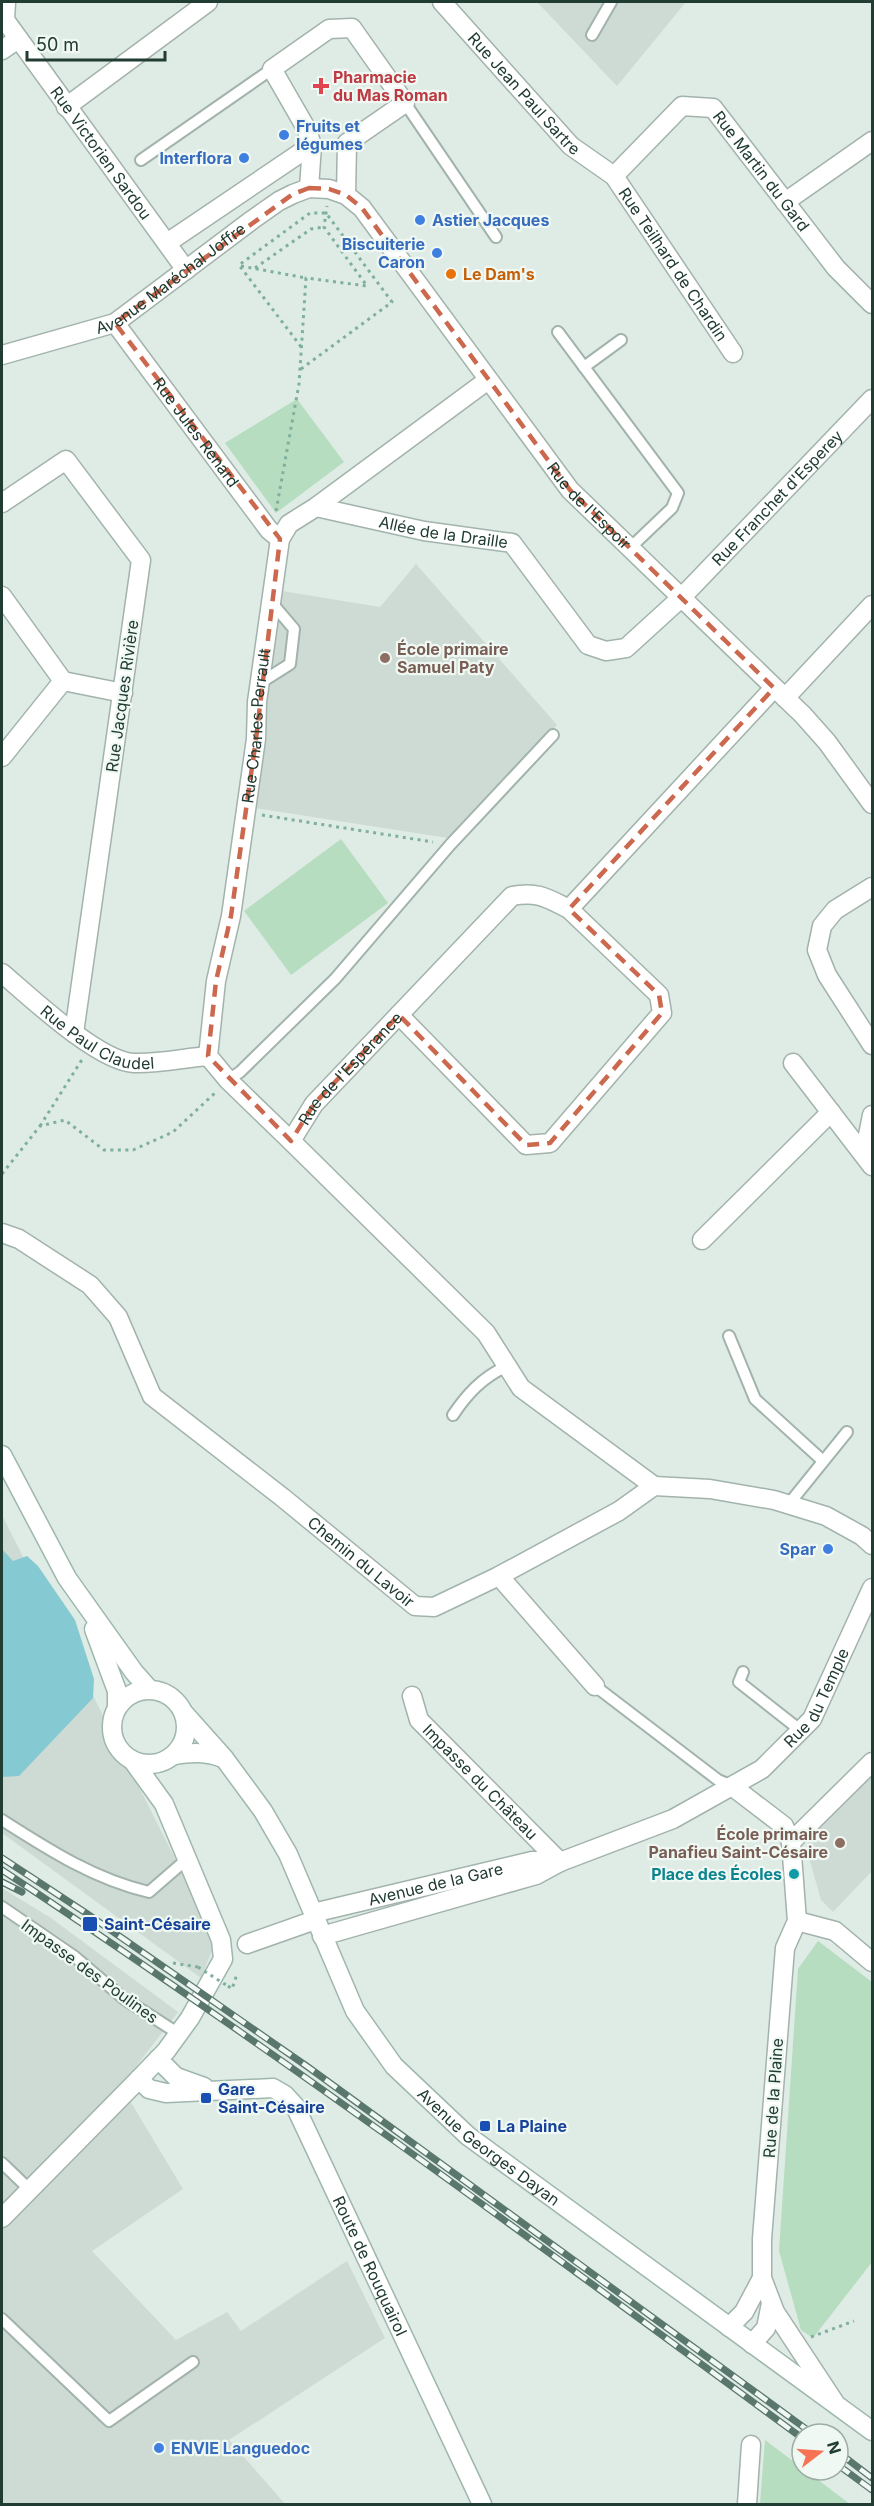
<svg xmlns="http://www.w3.org/2000/svg" width="874" height="2506" viewBox="0 0 874 2506" font-family="Inter,sans-serif">
  <rect width="100%" height="100%" fill="#dfebe5"/>
  <g fill="#cedbd4">
    <polygon points="537,2 686,2 617,86"/>
    <polygon points="416,564 557,725 448,838 255,808 267,736 264,709 282,591 380,607"/>
    <polygon points="2,1515 216,1940 201,1978 2,1833"/>
    <polygon points="872,1773 872,1871 833,1912 821,1900 806,1847 810,1839"/>
    <polygon points="2,1888 51,1918 178,2012 121,2086 183,2189 92,2251 176,2340 227,2312 241,2331 347,2261 385,2338 229,2440 285,2504 2,2504"/>
  </g>
  <g fill="#b7ddc0">
    <polygon points="297,399 344,462 276,513 225,443"/>
    <polygon points="341,839 388,903 291,975 244,911"/>
    <polygon points="818,1941 872,1982 872,2262 813,2338 801,2330 779,2251 798,1969"/>
    <polygon points="765,2440 850,2504 760,2504"/>
  </g>
  <polygon fill="#85cad2" points="2,1549 13,1561 27,1556 38,1566 75,1620 94,1679 93,1698 19,1776 2,1777"/>
  <g fill="none" stroke-linecap="round" stroke-linejoin="round">
    <g stroke="#a2b3ac" stroke-width="14">
      <g id="lane">
        <polyline points="592,35 611,2"/>
        <polyline points="405,103 496,237"/>
        <polyline points="141,160 272,69"/>
        <polyline points="558,332 678,493 672,508 629,549"/>
        <polyline points="584,367 621,340"/>
        <polyline points="260,683 290,664 294,629 271,602"/>
        <polyline points="228,1080 240,1072 335,979 450,845 553,735"/>
        <polyline points="729,1336 755,1399 823,1461"/>
        <path d="M453,1415C467,1394 482,1378 505,1367"/>
        <polyline points="788,1505 847,1432"/>
        <polyline points="743,1672 739,1682 800,1730"/>
        <polyline points="595,1686 718,1780 732,1786"/>
        <path d="M2,1820C49,1850 94,1879 149,1892L187,1859"/>
        <polyline points="2,1907 75,1957 123,1998 179,2034"/>
        <polyline points="2,2163 29,2189"/>
        <polyline points="2,2319 109,2421 193,2362"/>
      </g>
    </g>
    <g stroke="#a2b3ac" stroke-width="21">
      <g id="street">
        <path id="s1" d="M6,2L5,20L186,270"/>
        <path id="s2" d="M442,2L571,146L614,176L733,353"/>
        <polyline points="2,50 18,39"/>
        <polyline points="66,107 208,2"/>
        <path id="s3" d="M614,176L682,106L713,108L836,268L872,304"/>
        <polyline points="309,188 312,145 306,128 272,69 329,29 352,28 405,103 347,143 346,195"/>
        <polyline points="785,202 872,141"/>
        <polyline points="167,243 312,145"/>
        <path id="s4" d="M115,323L269,530L280,539"/>
        <path id="s5" d="M2,355L115,323L252,220L279,201L293,194L309,188L329,189L346,195L362,208L570,490L803,715L827,742L872,804"/>
        <polyline points="2,503 66,460 141,560 74,1033"/>
        <path id="s6" d="M316,507L424,531L512,543L588,645L606,651L626,648L682,597L872,399"/>
        <polyline points="2,596 63,681 123,693"/>
        <polyline points="785,698 872,605"/>
        <polyline points="2,757 63,681"/>
        <polyline points="872,887 835,910 822,926 817,950 827,975 872,1045"/>
        <path id="s7" d="M2,973C30,997 99,1062 134,1063C158,1064 184,1058 208,1056"/>
        <polyline points="399,1015 526,1145 550,1143 662,1013 659,995 569,909"/>
        <polyline points="793,1063 872,1166"/>
        <path id="s8" d="M291,1141L228,1080L208,1056L216,981L231,916L256,739L257,702L280,539L289,524L316,507L488,380"/>
        <polyline points="864,1155 872,1115"/>
        <path id="s9" d="M2,1233L19,1239L90,1285L118,1317L152,1396L282,1497L415,1606L434,1607L499,1576L619,1511L654,1486L710,1489L774,1500L826,1516L862,1536L872,1545"/>
        <polyline points="702,1240 831,1112"/>
        <path id="s10" d="M654,1486L521,1388L486,1333L291,1141L314,1104L512,896C537,891 547,898 569,909L774,688"/>
        <polyline points="499,1576 595,1686"/>
        <path id="s11" d="M412,1696L419,1720L560,1862"/>
        <polyline points="733,1787 784,1826 791,1842 797,1921 785,1948 762,2239 762,2278 775,2312 835,2403"/>
        <polyline points="791,1842 872,1762"/>
        <path id="s12" d="M313,1913L532,1861H558"/>
        <polyline points="797,1921 835,1931 872,1962"/>
        <path id="s13" d="M322,1936L536,1875L560,1862L673,1819L762,1769L812,1719L872,1588"/>
        <polyline points="247,1944 315,1920"/>
        <polyline points="2,2218 139,2079"/>
        <polyline points="729,2327 744,2312 762,2278"/>
        <polyline points="752,2344 766,2328 771,2303"/>
        <polyline points="747,2504 751,2445"/>
      </g>
    </g>
    <g stroke="#9eb7ad" stroke-width="21">
      <g id="secondary">
        <polyline points="2,1455 67,1578 134,1672 149,1689"/>
        <polyline points="94,1629 117,1691 117,1707"/>
        <circle cx="149" cy="1727" r="37"/>
        <path id="s14" d="M183,1712L224,1758L263,1811L288,1854L355,2011L394,2066L468,2136L872,2431"/>
        <path d="M175,1755C193,1752 206,1752 223,1758"/>
        <path id="s15" d="M133,1761L164,1804L221,1940L223,1959L190,2018L166,2051L139,2079L149,2089L166,2093L273,2088L285,2095L295,2106L482,2504"/>
        <polyline points="158,2059 176,2077 204,2087"/>
      </g>
    </g>
    <g stroke="#7fb09e" stroke-width="3" stroke-dasharray="3 4.5" stroke-linecap="butt">
      <polyline points="241,266 306,278"/>
      <polyline points="255,268 311,229 324,227"/>
      <polyline points="301,369 392,302 326,213 310,213 239,265 302,348"/>
      <polyline points="276,511 299,384 306,278 367,286 324,227 327,206"/>
      <polyline points="262,815 433,842"/>
      <polyline points="40,1126 83,1058"/>
      <polyline points="2,1174 40,1126 65,1120 104,1150 133,1150 173,1132 216,1092"/>
      <polyline points="173,1963 198,1967"/>
      <polyline points="228,1986 232,1989 237,1974"/>
      <polyline points="811,2337 854,2321"/>
    </g>
    <use href="#lane" stroke="#fff" stroke-width="10"/>
    <use href="#street" stroke="#fff" stroke-width="18"/>
    <use href="#secondary" stroke="#fff" stroke-width="18"/>
    <g stroke="#5a776e" stroke-width="7">
      <g id="rail">
        <polyline points="2,1858 86,1913 308,2067 813,2434"/>
        <path d="M2,1870C275,2050 538,2244 802,2438"/>
        <polyline points="2,1882 22,1892"/>
        <polyline points="838,2452 872,2478"/>
        <polyline points="838,2465 872,2490"/>
      </g>
    </g>
    <use href="#rail" stroke="#f0f8f3" stroke-width="4.5" stroke-dasharray="14" stroke-linecap="butt"/>
    <polyline stroke="#7fb09e" stroke-width="3" stroke-dasharray="3 4.5" stroke-linecap="butt" points="198,1967 226,1985"/>
  </g>
  <path fill="none" stroke="#cb684d" stroke-width="4.5" stroke-dasharray="12 8" stroke-linejoin="round" d="M309,188L329,189L346,195L362,208L570,490L774,688L569,909L659,995L662,1013L550,1143L526,1145L399,1015L314,1104L291,1141L208,1056L216,981L231,916L256,739L280,539L115,323L293,194Z"/>
  <path fill="#e0444e" stroke="#f0f8f3" stroke-width="2" d="M318 77h6v6h6v6h-6v6h-6v-6h-6v-6h6z"/>
  <g fill="#3f7fe0" stroke="#f0f8f3" stroke-width="2">
    <circle cx="284" cy="135" r="6"/>
    <circle cx="244" cy="158" r="6"/>
    <circle cx="420" cy="220" r="6"/>
    <circle cx="437" cy="253" r="6"/>
    <circle cx="828" cy="1549" r="6"/>
    <circle cx="159" cy="2448" r="6"/>
  </g>
  <circle fill="#e8710a" stroke="#f0f8f3" stroke-width="2" cx="451" cy="274" r="6"/>
  <g fill="#8d6e63" stroke="#f0f8f3" stroke-width="2">
    <circle cx="385" cy="658" r="6"/>
    <circle cx="840" cy="1843" r="6"/>
  </g>
  <circle fill="#0f9aa8" stroke="#f0f8f3" stroke-width="2" cx="794" cy="1874" r="6"/>
  <g fill="#1a4fb4" stroke="#f0f8f3" stroke-width="2">
    <rect x="82" y="1916" width="16" height="16" rx="3"/>
    <rect x="200" y="2092" width="12" height="12" rx="3"/>
    <rect x="479" y="2120" width="12" height="12" rx="3"/>
  </g>
  <g text-anchor="middle" dominant-baseline="central" stroke-width="4.5" stroke-linejoin="round" paint-order="stroke">
    <g font-size="16" font-weight="bold" fill="#be3a42" stroke="#f0f8f3" text-anchor="start">
      <text x="333" y="77">Pharmacie<tspan x="333" dy="18">du Mas Roman</tspan></text>
    </g>
    <g font-size="16" fill="#203c33" stroke="#f0f8f3">
      <text stroke="none"><textPath href="#s2" startOffset="123">Rue Jean Paul Sartre</textPath></text>
      <text stroke="none"><textPath href="#s1" startOffset="182">Rue Victorien Sardou</textPath></text>
      <text stroke="none"><textPath href="#s3" startOffset="208">Rue Martin du Gard</textPath></text>
      <text stroke="none"><textPath href="#s2" startOffset="352">Rue Teilhard de Chardin</textPath></text>
      <text stroke="none"><textPath href="#s5" startOffset="188">Avenue Maréchal Joffre</textPath></text>
      <text stroke="none"><textPath href="#s4" startOffset="136">Rue Jules Renard</textPath></text>
      <text stroke="none"><textPath href="#s6" startOffset="579">Rue Franchet d'Esperey</textPath></text>
      <text stroke="none"><textPath href="#s5" startOffset="788">Rue de l'Espoir</textPath></text>
      <text stroke="none"><textPath href="#s6" startOffset="130">Allée de la Draille</textPath></text>
      <text transform="translate(122 696) rotate(-82)">Rue Jacques Rivière</text>
      <text stroke="none"><textPath href="#s8" startOffset="453">Rue Charles Perrault</textPath></text>
      <text stroke="none"><textPath href="#s7" startOffset="118">Rue Paul Claudel</textPath></text>
      <text stroke="none"><textPath href="#s10" startOffset="598">Rue de l'Espérance</textPath></text>
      <text stroke="none"><textPath href="#s9" startOffset="498">Chemin du Lavoir</textPath></text>
      <text stroke="none"><textPath href="#s13" startOffset="564">Rue du Temple</textPath></text>
      <text stroke="none"><textPath href="#s11" startOffset="112">Impasse du Château</textPath></text>
      <text stroke="none"><textPath href="#s12" startOffset="126">Avenue de la Gare</textPath></text>
      <text transform="translate(90 1971) rotate(36)">Impasse des Poulines</text>
      <text transform="translate(773 2098) rotate(-86)">Rue de la Plaine</text>
      <text stroke="none"><textPath href="#s14" startOffset="540">Avenue Georges Dayan</textPath></text>
      <text stroke="none"><textPath href="#s15" startOffset="711">Route de Rouquairol</textPath></text>
    </g>
    <g font-size="16" font-weight="bold" fill="#366cbe" stroke="#f0f8f3" text-anchor="start">
      <text x="296" y="126">Fruits et<tspan x="296" dy="18">légumes</tspan></text>
      <text x="232" y="158" text-anchor="end">Interflora</text>
      <text x="432" y="220">Astier Jacques</text>
      <text x="425" y="244" text-anchor="end">Biscuiterie<tspan x="425" dy="18">Caron</tspan></text>
      <text x="816" y="1549" text-anchor="end">Spar</text>
      <text x="171" y="2448">ENVIE Languedoc</text>
    </g>
    <g font-size="16" font-weight="bold" fill="#c56008" stroke="#f0f8f3" text-anchor="start">
      <text x="463" y="274">Le Dam's</text>
    </g>
    <g font-size="16" font-weight="bold" fill="#785e54" stroke="#f0f8f3" text-anchor="start">
      <text x="397" y="649">École primaire<tspan x="397" dy="18">Samuel Paty</tspan></text>
      <text x="828" y="1834" text-anchor="end">École primaire<tspan x="828" dy="18">Panafieu Saint-Césaire</tspan></text>
    </g>
    <g font-size="16" font-weight="bold" fill="#0d838f" stroke="#f0f8f3" text-anchor="end">
      <text x="782" y="1874">Place des Écoles</text>
    </g>
    <g font-size="16" font-weight="bold" fill="#164399" stroke="#f0f8f3" text-anchor="start">
      <text x="104" y="1924">Saint-Césaire</text>
      <text x="218" y="2089">Gare<tspan x="218" dy="18">Saint-Césaire</tspan></text>
      <text x="497" y="2126">La Plaine</text>
    </g>
  </g>
  <rect width="874" height="2506" fill="none" stroke="#203c33" stroke-width="6"/>
  <g transform="translate(820 2452) rotate(73)"><circle r="28" fill="#f0f8f3" stroke="#9dada6" stroke-width="1.5"/>
  <path d="M0-4.5L10 22L0 15L-10 22Z" fill="#f67353"/>
  <text y="-9" font-size="16" font-weight="bold" text-anchor="middle" fill="#203c33">N</text>
  </g>
  <path d="M27 51v9h138v-9" fill="none" stroke="#203c33" stroke-width="3"/>
  <text x="36" y="51" font-size="18" fill="#203c33" stroke="#f0f8f3" stroke-width="4.5" paint-order="stroke">50 m</text>
</svg>
